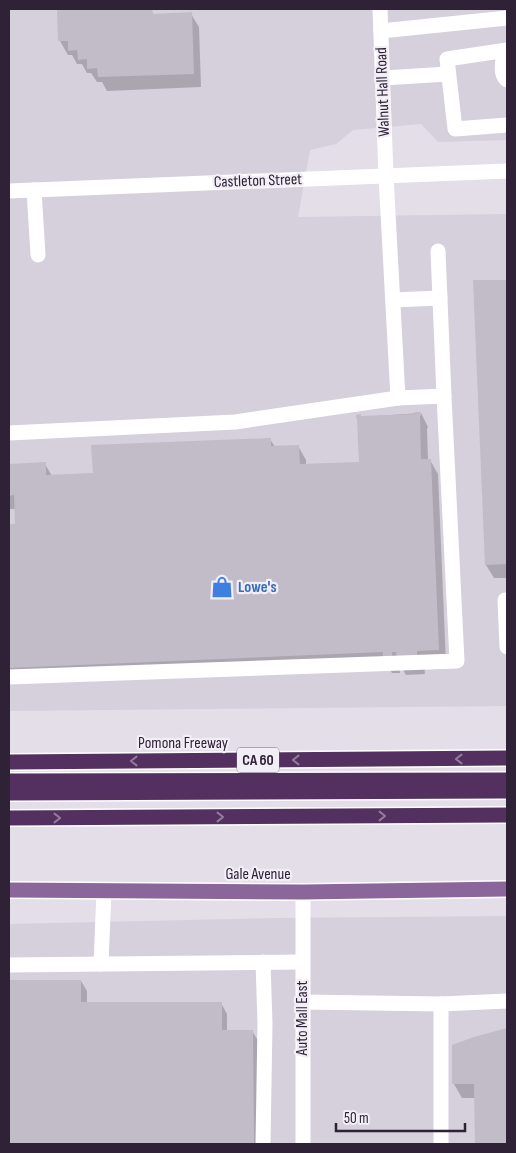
<svg xmlns="http://www.w3.org/2000/svg" width="516" height="1153" viewBox="0 0 516 1153" font-family="'Sofia Sans Condensed',sans-serif">
  <rect width="100%" height="100%" fill="#e3dee8"/>
  <g fill="#d6cfdc">
    <polygon points="9,9 507,9 507,140 438,142 421,124 353,130 336,144 310,150 298,217 507,214 507,706 9,711"/>
    <polygon points="507,916 507,1144 9,1144 9,924 281,918"/>
  </g>
  <g fill="#0003">
    <polygon points="58,9 150,9 154,15 191,14 199,27 201,87 107,91 102,82 97,82 91,73 87,73 82,64 77,64 72,55 68,55 60,41"/>
    <polygon points="507,281 507,578 494,578 486,565 475,282"/>
    <polygon points="421,413 428,427 427,429 428,460 430,460 438,474 446,664 424,665 425,674 406,675 399,663 400,673 392,673 388,666 9,681 9,525 16,525 16,509 9,509 9,465 45,464 52,476 94,474 200,442 200,441 205,442 270,439 275,447 298,446 306,460 306,465 360,463 361,417"/>
    <polygon points="9,981 81,981 87,991 87,1004 221,1003 227,1014 227,1031 252,1031 259,1042 259,1144 9,1144"/>
    <polygon points="503,1030 507,1030 507,1144 476,1144 476,1098 462,1098 454,1084"/>
  </g>
  <g fill="#c2bbc8">
    <polygon points="57,9 152,9 153,14 192,12 194,74 98,77 97,68 87,69 87,59 78,60 77,50 68,51 68,41 58,41"/>
    <polygon points="473,280 507,280 507,564 485,565"/>
    <polygon points="415,412 421,412 421,416 420,416 421,459 431,459 439,650 417,651 417,661 397,661 396,652 392,652 392,660 383,660 383,652 9,668 9,524 15,524 14,495 9,496 9,464 46,462 46,475 93,473 91,445 271,438 271,446 299,445 300,464 359,462 357,418 356,418 356,415 361,414 361,416 415,414"/>
    <polygon points="9,980 81,980 81,1002 222,1002 222,1030 253,1030 254,1144 9,1144"/>
    <polygon points="507,1028 507,1144 475,1144 474,1084 452,1084 452,1045 474,1037"/>
  </g>
  <g fill="none" stroke-linecap="round" stroke-linejoin="round">
    <g stroke="#fff" stroke-width="18">
      <polyline id="major" points="9,890 303,892 507,889"/>
    </g>
    <g stroke="#fff" stroke-width="18">
      <g id="highway">
        <polyline points="9,762 507,758"/>
        <polyline points="9,781 507,780"/>
        <polyline points="9,793 507,791"/>
        <polyline points="9,818 507,815"/>
      </g>
    </g>
    <g stroke="#fff" stroke-width="15">
      <polyline points="381,31 507,18"/>
      <polyline points="507,50 447,59 455,129 507,125"/>
      <path d="M507,56L503,59C502,67 501,75 507,80"/>
      <polyline points="383,78 448,74"/>
      <polyline points="34,190 38,255"/>
      <polyline points="9,191 507,171"/>
      <polyline points="438,251 444,396"/>
      <polyline points="393,300 440,298"/>
      <polyline points="9,433 235,422 398,398"/>
      <polyline points="507,600 505,600 507,647"/>
      <polyline points="9,677 457,661 444,396 398,398 386,176 380,9"/>
      <polyline points="263,962 265,1024 263,1144"/>
      <polyline points="101,964 104,891"/>
      <polyline points="9,965 302,962"/>
      <polyline points="303,1002 441,1004"/>
      <polyline points="303,1144 303,892"/>
      <polyline points="441,1144 441,1004 507,1001"/>
    </g>
    <use href="#major" stroke="#8a669a" stroke-width="15"/>
    <use href="#highway" stroke="#53305f" stroke-width="15"/>
  </g>
  <defs><path id="oneway-chevron" d="M-2-3.5L2.5 0L-2 3.5" fill="none" stroke-width="1.6" stroke-linecap="round" stroke-linejoin="round" transform="scale(1.25)"/></defs>
  <g stroke="#927c9b">
    <use href="#oneway-chevron" transform="translate(459 759) rotate(180)"/>
    <use href="#oneway-chevron" transform="translate(296 760) rotate(180)"/>
    <use href="#oneway-chevron" transform="translate(134 761) rotate(180)"/>
    <use href="#oneway-chevron" transform="translate(382 816)"/>
    <use href="#oneway-chevron" transform="translate(220 817)"/>
    <use href="#oneway-chevron" transform="translate(57 818)"/>
  </g>
  <defs>
    <g id="shop-bare" transform="scale(1.725)"><path d="M-5-2.5h2.3a2.7 3.5 0 0 1 5.4 0H5L5.5 6h-11ZM-1.5-2.5h3a1.5 2.3 0 0 0-3 0Z" fill="#3f7fe0" stroke="#f1eef5" stroke-width="2.5" paint-order="stroke"/></g>
  </defs>
  <g fill-rule="evenodd">
    <use href="#shop-bare" x="222" y="587"/>
  </g>
  <g text-anchor="middle" dominant-baseline="central" stroke-width="4.5" stroke-linejoin="round" paint-order="stroke">
    <rect fill="#f1eef5" stroke="#695e6f" stroke-width="1" x="237" y="747.5" width="42" height="25" rx="4"/>
    <g font-size="15" font-weight="bold" fill="#2f2136">
      <text x="258" y="760">CA 60</text>
    </g>
    <g font-size="16" fill="#2f2136" stroke="#f1eef5">
      <text transform="translate(383 92) rotate(-92)">Walnut Hall Road</text>
      <text transform="translate(258 181) rotate(-2)">Castleton Street</text>
      <text x="183" y="743">Pomona Freeway</text>
      <text x="258" y="874">Gale Avenue</text>
      <text transform="translate(302 1018) rotate(-90)">Auto Mall East</text>
    </g>
    <g font-size="16" font-weight="bold" fill="#366cbe" stroke="#f1eef5" text-anchor="start">
      <text x="238" y="587">Lowe's</text>
    </g>
  </g>
  <rect width="516" height="1153" fill="none" stroke="#2f2136" stroke-width="20"/>
  <path d="M336 1123v8h129v-8" fill="none" stroke="#2f2136" stroke-width="2.5"/>
  <text x="344" y="1123" font-size="15" fill="#2f2136" stroke="#f1eef5" stroke-width="4" paint-order="stroke">50 m</text>
</svg>
